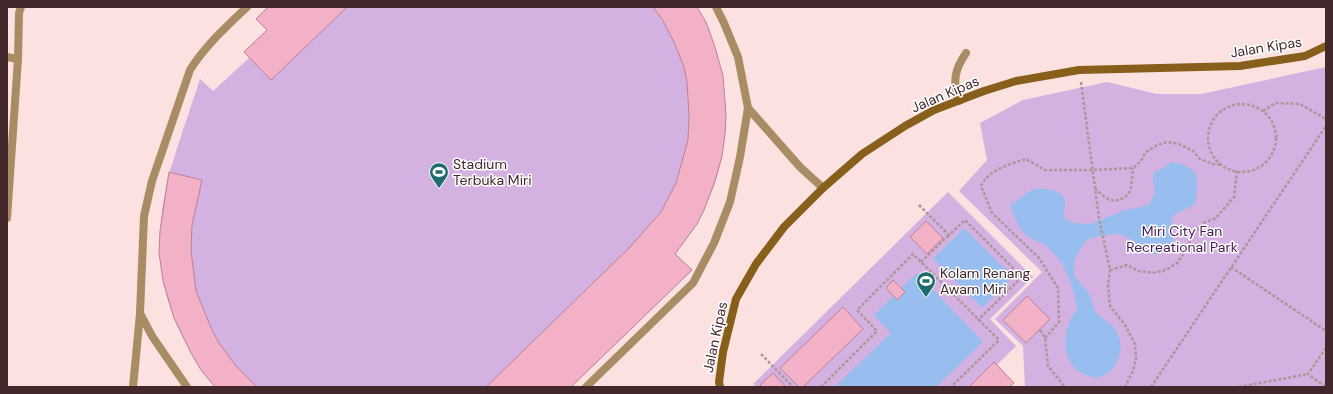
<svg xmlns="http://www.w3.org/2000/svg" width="1333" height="394" viewBox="0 0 1333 394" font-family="'DM Sans',sans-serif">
  <rect width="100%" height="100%" fill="#fce1e1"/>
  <g fill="#d3b2e1">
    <path d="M268,7H697C734,76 737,156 696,224C690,235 682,244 675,254L692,270L571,387H215C185,349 161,302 160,252C159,226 163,199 169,174C172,163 176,153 179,142C186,121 193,100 200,79L213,91L249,58L244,52L267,30L256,19Z"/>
    <polygon points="1326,67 1326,387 1025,387 1023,346 995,319 1042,272 959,191 987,160 980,123 1023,100 1107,82 1157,94 1201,94"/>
    <polygon points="948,192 1033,277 990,319 1016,346 997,365 1014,383 1009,387 757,387 753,384"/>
  </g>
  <g fill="#98bdef">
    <path d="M1172,162C1201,167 1199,178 1195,204L1177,213L1171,219C1172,233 1179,244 1164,252C1146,262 1136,236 1118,234C1115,233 1094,238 1088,239C1080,248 1072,260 1074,272C1075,280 1083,286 1088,292C1092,297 1092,306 1096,312C1100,317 1107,321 1112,326C1116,330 1119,336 1120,342C1122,353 1116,369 1106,374C1103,376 1099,377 1095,378C1090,376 1082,374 1078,371C1059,356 1064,325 1077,309C1073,283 1066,263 1046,246C1041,242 1034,241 1029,237C1019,231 1014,216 1010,205C1026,196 1031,184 1051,190C1057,191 1061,193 1064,198C1067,204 1064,207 1064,213C1064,215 1065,217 1065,219L1073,223L1090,224L1116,214L1124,210L1137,208L1149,204L1155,193L1153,179L1154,173Z"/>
    <polygon points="964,228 1013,277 982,308 933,259"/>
    <polygon points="917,273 983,342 936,387 835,387 891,333 874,315"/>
  </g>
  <g fill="#f3b1c8" stroke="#bb8196">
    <polygon points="268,7 347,7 271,80 244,52 267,30 256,19"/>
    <polygon points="653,7 697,7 706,22 715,47 723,76 726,115 725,134 722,156 715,181 704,210 697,224 675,254 692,270 571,387 486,387 629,248 661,212 676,183 688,140 689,115 687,82 684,67 674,42 662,19"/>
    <polygon points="169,172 202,180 192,225 191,251 196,291 212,330 219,343 236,366 257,387 215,387 201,370 191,353 174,318 163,281 159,253 160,231"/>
    <polygon points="926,221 943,238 927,254 910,237"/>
    <polygon points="893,280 905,292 897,300 886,288"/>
    <polygon points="1027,296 1050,319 1026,343 1003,320"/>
    <polygon points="843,307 863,329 803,387 799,387 780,368"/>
    <polygon points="994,362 1014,383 1009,387 969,387"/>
    <polygon points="773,373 786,387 762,387 760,385"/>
  </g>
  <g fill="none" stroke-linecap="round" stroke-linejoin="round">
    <g stroke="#af9596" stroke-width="2.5" stroke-dasharray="3 2" stroke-linecap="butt">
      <polyline points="1081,82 1099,218 1110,270 1108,285 1110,306 1125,325 1135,344 1136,358 1133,371 1125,387"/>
      <circle cx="1242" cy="138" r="34"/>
      <polyline points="1263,111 1276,103 1300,104 1326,119"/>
      <path d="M1095,188C1102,195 1110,204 1121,199C1124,198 1127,196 1129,193C1132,187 1132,175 1133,168"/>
      <polyline points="919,205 949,235 965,220 1022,277 978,320"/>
      <polyline points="921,262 949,235"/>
      <polyline points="1231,267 1326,331"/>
      <polyline points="1110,270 1127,265 1139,271 1152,273 1166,270 1177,263 1187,249 1193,234 1203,223 1216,218 1234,197 1237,171"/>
      <polyline points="1040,330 1045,338 1048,366 1065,387"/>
      <path d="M1045,338L1059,322L1058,288L1039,258L992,213L981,186C988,170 1010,164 1026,159L1045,170H1092L1133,168L1141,161L1145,153L1157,145L1167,142L1179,144L1193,151L1200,159L1213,164L1221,165"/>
      <polyline points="1326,348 1308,374 1326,387"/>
      <polyline points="761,354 793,387"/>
      <polyline points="821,387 877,331 857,310 913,254 999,340 951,387"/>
      <polyline points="1151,387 1326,126"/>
      <polyline points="1239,387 1308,374"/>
    </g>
    <g stroke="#a88c64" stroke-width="8">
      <polyline points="7,57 18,59"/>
      <path d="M959,101C952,81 955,69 966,53"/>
      <polyline points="748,108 800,167 823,188"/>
      <polyline points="7,218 18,59 19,13 21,7"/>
      <polyline points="133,387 140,314"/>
      <path d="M187,387L152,336L140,313L144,216L152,181L190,70C205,46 227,26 247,7"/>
      <polyline points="586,387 693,283 714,243 730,202 740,157 748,108 738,57 724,23 716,7"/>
    </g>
    <polyline stroke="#875f1a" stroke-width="8" points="720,387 719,382 723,352 736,299 756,264 784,227 823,188 862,154 905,126 934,110 984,91 1016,81 1079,70 1240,66 1305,56 1326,46"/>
  </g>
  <defs>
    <g id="stadium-pin" transform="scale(1)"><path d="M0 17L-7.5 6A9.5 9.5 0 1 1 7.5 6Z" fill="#206c6d" stroke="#fff"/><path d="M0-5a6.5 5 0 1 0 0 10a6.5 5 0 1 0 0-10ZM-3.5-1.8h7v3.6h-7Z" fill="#fff"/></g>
  </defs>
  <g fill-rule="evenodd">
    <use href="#stadium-pin" x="439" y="172"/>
    <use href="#stadium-pin" x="926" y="281"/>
  </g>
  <g text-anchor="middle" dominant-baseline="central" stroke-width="3" stroke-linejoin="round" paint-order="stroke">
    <g font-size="14" fill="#42282a" stroke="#fff">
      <text transform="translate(1266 47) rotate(-9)">Jalan Kipas</text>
      <text transform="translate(945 94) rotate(-23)">Jalan Kipas</text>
      <text transform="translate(715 337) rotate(-78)">Jalan Kipas</text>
    </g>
    <g font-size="14" fill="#42282a" stroke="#fff" text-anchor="start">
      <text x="453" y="164">Stadium<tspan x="453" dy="16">Terbuka Miri</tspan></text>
      <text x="940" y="273">Kolam Renang<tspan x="940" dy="16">Awam Miri</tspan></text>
    </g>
    <g font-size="14" fill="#451855" stroke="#fff">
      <text x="1182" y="231">Miri City Fan<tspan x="1182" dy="16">Recreational Park</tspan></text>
    </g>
  </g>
  <rect width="1333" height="394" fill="none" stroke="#42282a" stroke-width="16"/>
</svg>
